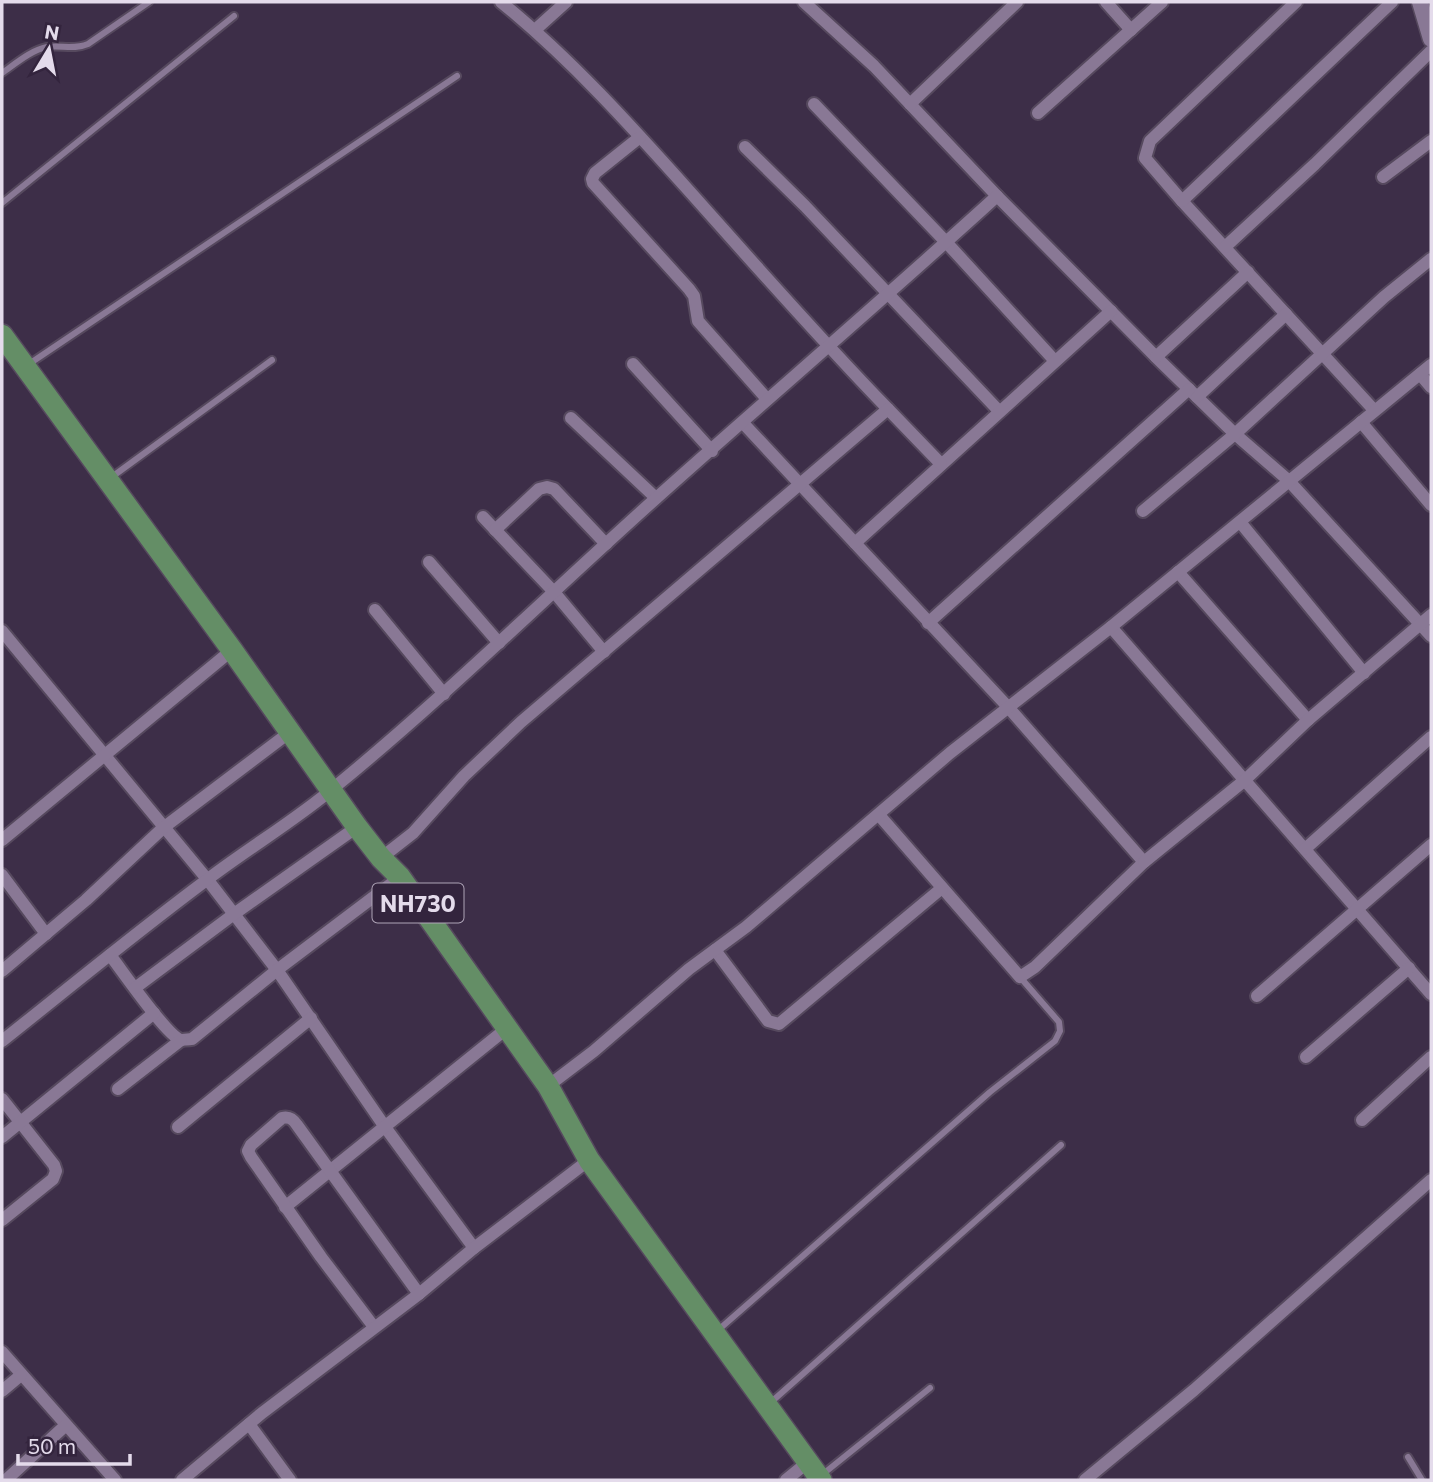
<svg xmlns="http://www.w3.org/2000/svg" width="1433" height="1482" viewBox="0 0 1433 1482" font-family="Commissioner,sans-serif">
  <rect width="100%" height="100%" fill="#3d2e48"/>
  <g fill="none" stroke-linecap="round" stroke-linejoin="round">
    <g stroke="#56495e" stroke-width="10">
      <g id="service">
        <path d="M2,73C15,64 31,50 47,47C61,45 74,50 88,44L149,2"/>
        <polyline points="2,203 234,16"/>
        <polyline points="29,364 457,76"/>
        <polyline points="109,479 272,360"/>
        <polyline points="716,1332 990,1092 1055,1041 1060,1031 1059,1022 1020,977"/>
        <polyline points="769,1404 1061,1145"/>
        <polyline points="1408,1457 1422,1480"/>
        <polyline points="823,1474 930,1388"/>
      </g>
    </g>
    <g stroke="#56495e" stroke-width="16">
      <g id="minor">
        <path d="M501,2C571,59 631,126 691,193C756,266 820,339 888,409"/>
        <polyline points="804,2 874,66 997,196 1160,361 1235,434 1288,480 1431,636"/>
        <polyline points="1106,2 1131,30"/>
        <polyline points="1296,2 1150,141 1145,158 1182,201 1374,410"/>
        <polyline points="535,30 566,2"/>
        <polyline points="814,104 946,242 1055,361"/>
        <polyline points="910,104 1017,2"/>
        <polyline points="1038,113 1162,2"/>
        <polyline points="640,137 595,173 592,179 593,183 689,289 694,296 698,321 767,399"/>
        <polyline points="745,147 805,206 999,411"/>
        <polyline points="1383,177 1431,141"/>
        <polyline points="1182,201 1392,2"/>
        <polyline points="1225,247 1315,164 1431,51"/>
        <polyline points="1156,357 1248,272"/>
        <polyline points="633,364 712,451"/>
        <polyline points="1420,374 1431,387"/>
        <polyline points="1197,397 1286,314"/>
        <polyline points="571,418 656,498"/>
        <polyline points="1361,422 1431,505"/>
        <polyline points="743,423 1008,707 1144,862 1035,967 1020,977 879,815"/>
        <polyline points="1143,511 1235,434 1384,297 1431,259"/>
        <polyline points="483,517 554,592 604,652"/>
        <polyline points="1240,522 1364,673"/>
        <polyline points="495,530 539,489 547,487 554,489 606,544"/>
        <polyline points="855,543 1111,311"/>
        <polyline points="429,562 499,643"/>
        <polyline points="1178,572 1308,720"/>
        <polyline points="375,610 444,694"/>
        <polyline points="928,623 1189,389"/>
        <polyline points="1111,627 1431,994"/>
        <polyline points="2,631 207,879 277,970 385,1127 474,1248"/>
        <polyline points="2,840 232,650"/>
        <polyline points="1305,849 1431,737"/>
        <polyline points="381,858 413,833 464,776 521,722 888,409 941,464"/>
        <polyline points="1144,862 1245,780 1308,720 1431,615"/>
        <polyline points="2,875 46,934"/>
        <polyline points="715,950 768,1021 779,1024 942,888"/>
        <path d="M110,955C121,969 167,1036 181,1040C182,1040 190,1039 192,1039L277,970L400,877"/>
        <polyline points="2,971 86,900 163,828 290,732"/>
        <polyline points="135,988 234,914 357,827"/>
        <polyline points="1257,996 1431,845"/>
        <path d="M2,1041C70,987 138,931 208,879C250,847 296,820 336,786C446,696 547,596 653,501C767,399 884,299 997,196"/>
        <polyline points="1306,1057 1409,968"/>
        <polyline points="548,1086 594,1051 689,969 746,927 950,753 1111,627 1431,365"/>
        <polyline points="118,1089 181,1040"/>
        <polyline points="2,1099 54,1165 56,1171 53,1179 2,1220"/>
        <polyline points="1362,1120 1431,1057"/>
        <polyline points="178,1127 311,1018"/>
        <polyline points="2,1137 154,1013"/>
        <polyline points="285,1207 506,1029"/>
        <path d="M374,1327L321,1257L251,1157L248,1151L251,1145L282,1118C289,1116 293,1119 297,1125L419,1294"/>
        <polyline points="2,1352 115,1480"/>
        <polyline points="2,1391 21,1375"/>
        <polyline points="249,1424 290,1480"/>
        <polyline points="6,1480 66,1425"/>
        <polyline points="182,1480 262,1413 419,1294 474,1248 589,1160"/>
        <polyline points="786,1480 808,1462"/>
        <polyline points="1085,1480 1194,1390 1431,1180"/>
      </g>
    </g>
    <g stroke="#56495e" stroke-width="19">
      <polyline id="tertiary" points="1420,2 1431,39"/>
    </g>
    <g stroke="#56495e" stroke-width="24">
      <polyline id="trunk" points="2,335 232,650 357,827 381,858 400,877 548,1086 589,1160 821,1480"/>
    </g>
    <use href="#service" stroke="#897895" stroke-width="6"/>
    <use href="#minor" stroke="#897895" stroke-width="12"/>
    <use href="#tertiary" stroke="#897895" stroke-width="16"/>
    <use href="#trunk" stroke="#648e66" stroke-width="21"/>
  </g>
  <g text-anchor="middle" dominant-baseline="central" stroke-width="5" stroke-linejoin="round" paint-order="stroke">
    <rect fill="#33243d" stroke="#afa4b7" stroke-width="2" x="372.5" y="883.5" width="91" height="39" rx="5"/>
    <g font-size="23" font-weight="bold" fill="#e4dbeb">
      <text x="418" y="903">NH730</text>
    </g>
  </g>
  <rect width="1433" height="1482" fill="none" stroke="#e4dbeb" stroke-width="7"/>
  <g transform="translate(49 49) rotate(10)" stroke="#33243d" stroke-width="5" paint-order="stroke">
  <path d="M0-5L12 26L0 18L-12 26Z" fill="#e4dbeb"/>
  <text y="-10" font-size="19" font-weight="bold" text-anchor="middle" fill="#e4dbeb">N</text>
  </g>
  <path d="M18 1454v10h112v-10" fill="none" stroke="#e4dbeb" stroke-width="3.5"/>
  <text x="28" y="1454" font-size="21" fill="#e4dbeb" stroke="#33243d" stroke-width="5" paint-order="stroke">50 m</text>
</svg>
